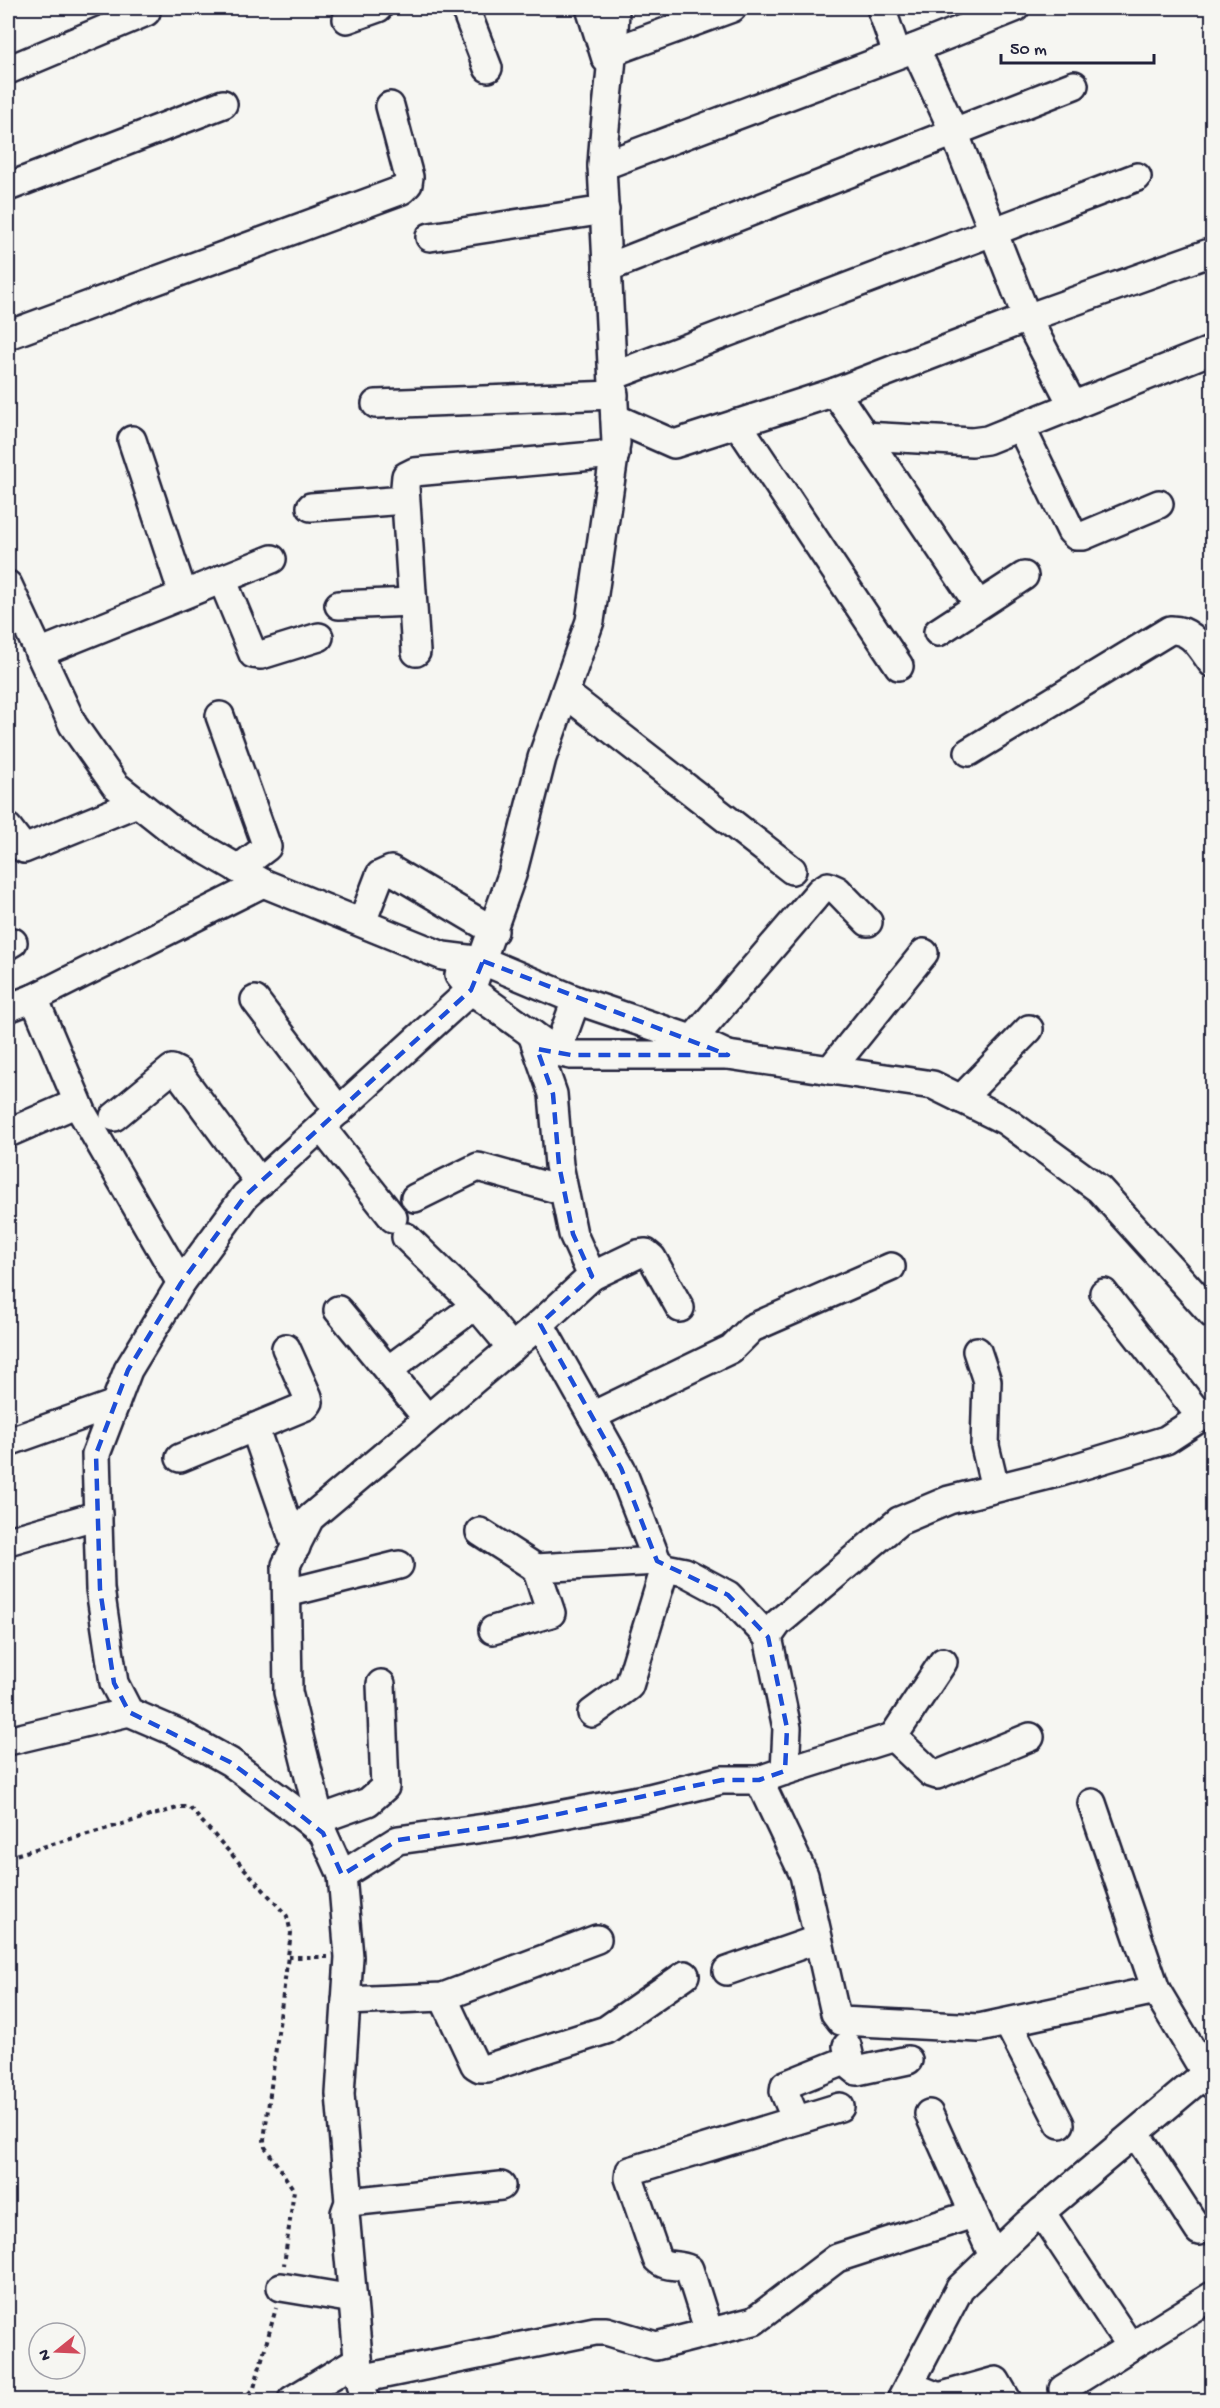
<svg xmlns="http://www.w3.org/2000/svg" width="1220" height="2408" viewBox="0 0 1220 2408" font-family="'Gochi Hand',sans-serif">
  <rect width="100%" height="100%" fill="#f6f6f2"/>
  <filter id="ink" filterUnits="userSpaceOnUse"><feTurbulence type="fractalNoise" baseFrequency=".0167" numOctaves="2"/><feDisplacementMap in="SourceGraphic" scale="12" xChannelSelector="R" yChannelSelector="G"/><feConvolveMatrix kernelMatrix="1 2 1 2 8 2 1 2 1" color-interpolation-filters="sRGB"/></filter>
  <g filter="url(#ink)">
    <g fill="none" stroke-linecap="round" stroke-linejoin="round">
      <g stroke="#22223b" stroke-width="32">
        <g id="minor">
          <polyline points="465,8 488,68"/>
          <polyline points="590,8 606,59"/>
          <polyline points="881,8 897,54"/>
          <polyline points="347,19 378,8"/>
          <polyline points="915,48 954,132 1027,318 1073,406"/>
          <polyline points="614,51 732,8"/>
          <polyline points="8,70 146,12"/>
          <polyline points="602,166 915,48 1015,8"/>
          <polyline points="8,187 223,104"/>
          <polyline points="430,237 605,210"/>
          <polyline points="607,268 1074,85"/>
          <polyline points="8,335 402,190 408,184 409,177 390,106"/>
          <polyline points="613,376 1137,177"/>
          <polyline points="835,392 978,604"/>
          <polyline points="376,404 614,395"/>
          <polyline points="615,418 674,444 835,392 1027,318 1212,252"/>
          <polyline points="737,423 899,666"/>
          <polyline points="1021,427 1071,531 1076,536 1083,536 1159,504"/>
          <polyline points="864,436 972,442 987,440 1212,350"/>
          <polyline points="132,440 183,594"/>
          <polyline points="311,507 405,500"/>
          <polyline points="222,579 253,654 261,655 319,637"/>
          <polyline points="8,585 73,725 115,785 173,831 263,883 443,956 483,961 576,1000 700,1042 728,1055"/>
          <polyline points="339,605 412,602"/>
          <polyline points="938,632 1024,576"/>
          <polyline points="416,652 405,487 406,476 414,472 615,454"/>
          <polyline points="39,653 272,559"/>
          <polyline points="565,693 792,870"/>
          <polyline points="220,716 267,847 238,869"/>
          <path d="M969,752L1170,630C1192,629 1200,647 1212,663"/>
          <polyline points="8,828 24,849 137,803"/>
          <polyline points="362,922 380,875 391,870 494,931"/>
          <polyline points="8,945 13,942"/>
          <polyline points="459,975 471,990 557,1052 571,1055 728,1055 933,1085 1006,1121 1099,1189 1212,1314"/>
          <polyline points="34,998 83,1114 181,1283"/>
          <polyline points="255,1000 339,1111"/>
          <polyline points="8,1008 34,998 263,883"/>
          <polyline points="693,1039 820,891 828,886 837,890 868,922"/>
          <polyline points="557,1052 576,1000"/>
          <polyline points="830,1070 924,953"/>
          <polyline points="961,1099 1029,1029"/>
          <polyline points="114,1117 172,1069 178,1072 260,1183"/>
          <polyline points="321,1127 393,1218"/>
          <polyline points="8,1133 77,1103"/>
          <polyline points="415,1198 478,1167 564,1191"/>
          <polyline points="406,1237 476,1305 512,1348"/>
          <polyline points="592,1276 638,1254 646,1253 652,1258 680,1308"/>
          <polyline points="1104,1293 1201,1417"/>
          <polyline points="338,1310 427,1418"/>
          <polyline points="540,1324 621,1468 657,1561 665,1568 685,1572 728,1595 768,1637"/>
          <polyline points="977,1351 987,1381 985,1446 995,1488"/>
          <polyline points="388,1370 476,1305"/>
          <polyline points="592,1416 731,1349 752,1328 891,1267"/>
          <polyline points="255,1429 296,1547"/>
          <polyline points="8,1442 115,1404"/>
          <polyline points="180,1458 306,1406 309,1402 308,1397 286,1348"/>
          <polyline points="480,1532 536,1568 657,1561"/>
          <polyline points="8,1541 98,1515"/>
          <polyline points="287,1593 399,1565"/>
          <polyline points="493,1630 551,1613 536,1568"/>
          <polyline points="592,1713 629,1686 665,1568"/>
          <polyline points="893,1737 931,1773 937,1775 1030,1737"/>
          <polyline points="8,1741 129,1712"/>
          <polyline points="785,1771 893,1737 943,1662"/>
          <polyline points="759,1780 804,1875 835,2013 841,2021 979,2028 1156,1990"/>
          <polyline points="1092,1803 1156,1990 1212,2084"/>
          <polyline points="320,1819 368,1802 385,1787 381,1684"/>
          <polyline points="323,1833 288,1692 286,1565 310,1518 540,1324 592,1276 573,1234 559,1165 553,1094 532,1034"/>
          <polyline points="342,1875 398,1840 506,1825 649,1798 722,1780 759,1780 785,1771 787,1728 768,1637 778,1623 899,1521 949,1500 1061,1472 1166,1440 1212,1410"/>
          <polyline points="727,1971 816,1940"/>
          <polyline points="443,1997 475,2065 480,2068 487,2068 606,2030 685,1975"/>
          <polyline points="346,2001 443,1997 597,1939"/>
          <polyline points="1008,2023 1060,2124"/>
          <polyline points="847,2046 852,2067 857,2071 908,2060"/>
          <polyline points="929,2114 993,2256"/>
          <polyline points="796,2120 784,2091 785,2085 850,2059"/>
          <polyline points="1136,2134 1199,2231"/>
          <polyline points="349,2202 501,2186"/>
          <polyline points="1041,2212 1130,2346"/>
          <polyline points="281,2287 353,2299"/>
          <path d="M709,2332L689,2269C677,2263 667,2269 657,2259L629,2178L630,2171L840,2107"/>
          <polyline points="360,2379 595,2331 606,2331 656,2346 754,2321 837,2258 973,2214"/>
          <polyline points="909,2385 939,2397 996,2381 1007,2400"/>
          <polyline points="1063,2389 1212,2296"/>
          <polyline points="292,2400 358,2360"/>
          <path d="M365,2400L360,2379L345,2213L349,2202L340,2094L349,1957L342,1875L323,1833L288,1805L230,1762L178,1733L129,1712L114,1683L100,1589L96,1454L128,1370L181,1283L245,1196L471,990L512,875L542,758L590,621L616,443L602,166C605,112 614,61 615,8"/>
          <polyline points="901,2400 960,2288 1027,2224 1212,2068"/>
        </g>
      </g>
      <g stroke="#22223b" stroke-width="4" stroke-dasharray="4.5 4.5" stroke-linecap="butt">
        <polyline points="8,1857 181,1807 189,1807 287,1916 291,1933 264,2140 265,2147 294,2190 284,2265"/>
        <polyline points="288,1957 328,1957"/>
        <polyline points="242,2400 254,2388 276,2308"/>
      </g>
      <use href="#minor" stroke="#f6f6f2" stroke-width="27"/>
    </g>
  </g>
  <path fill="none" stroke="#1d4ed8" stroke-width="4.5" stroke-dasharray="12 8" stroke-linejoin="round" d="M483,961L728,1055H571L537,1049L553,1094L559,1165L573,1234L592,1276L540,1324L621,1468L657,1561L728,1595L768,1637L787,1728L785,1771L759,1780H722L506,1825L398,1840L342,1875L323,1833L288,1805L230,1762L129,1712L114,1683L100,1589L96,1454L128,1370L181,1283L245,1196L471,990Z"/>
  <rect width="1220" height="2408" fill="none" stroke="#f6f6f2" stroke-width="30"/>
  <rect x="15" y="15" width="1190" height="2378" fill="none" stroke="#22223b" stroke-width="2" filter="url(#ink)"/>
  <g transform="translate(57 2351) rotate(252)"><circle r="28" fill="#f6f6f2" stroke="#a1a1a9" stroke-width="1.5"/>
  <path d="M0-4.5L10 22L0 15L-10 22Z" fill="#d1495b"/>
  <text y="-9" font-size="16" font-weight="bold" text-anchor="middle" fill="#22223b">N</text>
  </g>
  <path d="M1001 54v9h153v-9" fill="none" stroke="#22223b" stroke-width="3"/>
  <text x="1010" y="54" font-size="18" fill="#22223b" stroke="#f6f6f2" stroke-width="4.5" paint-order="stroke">50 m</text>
</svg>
